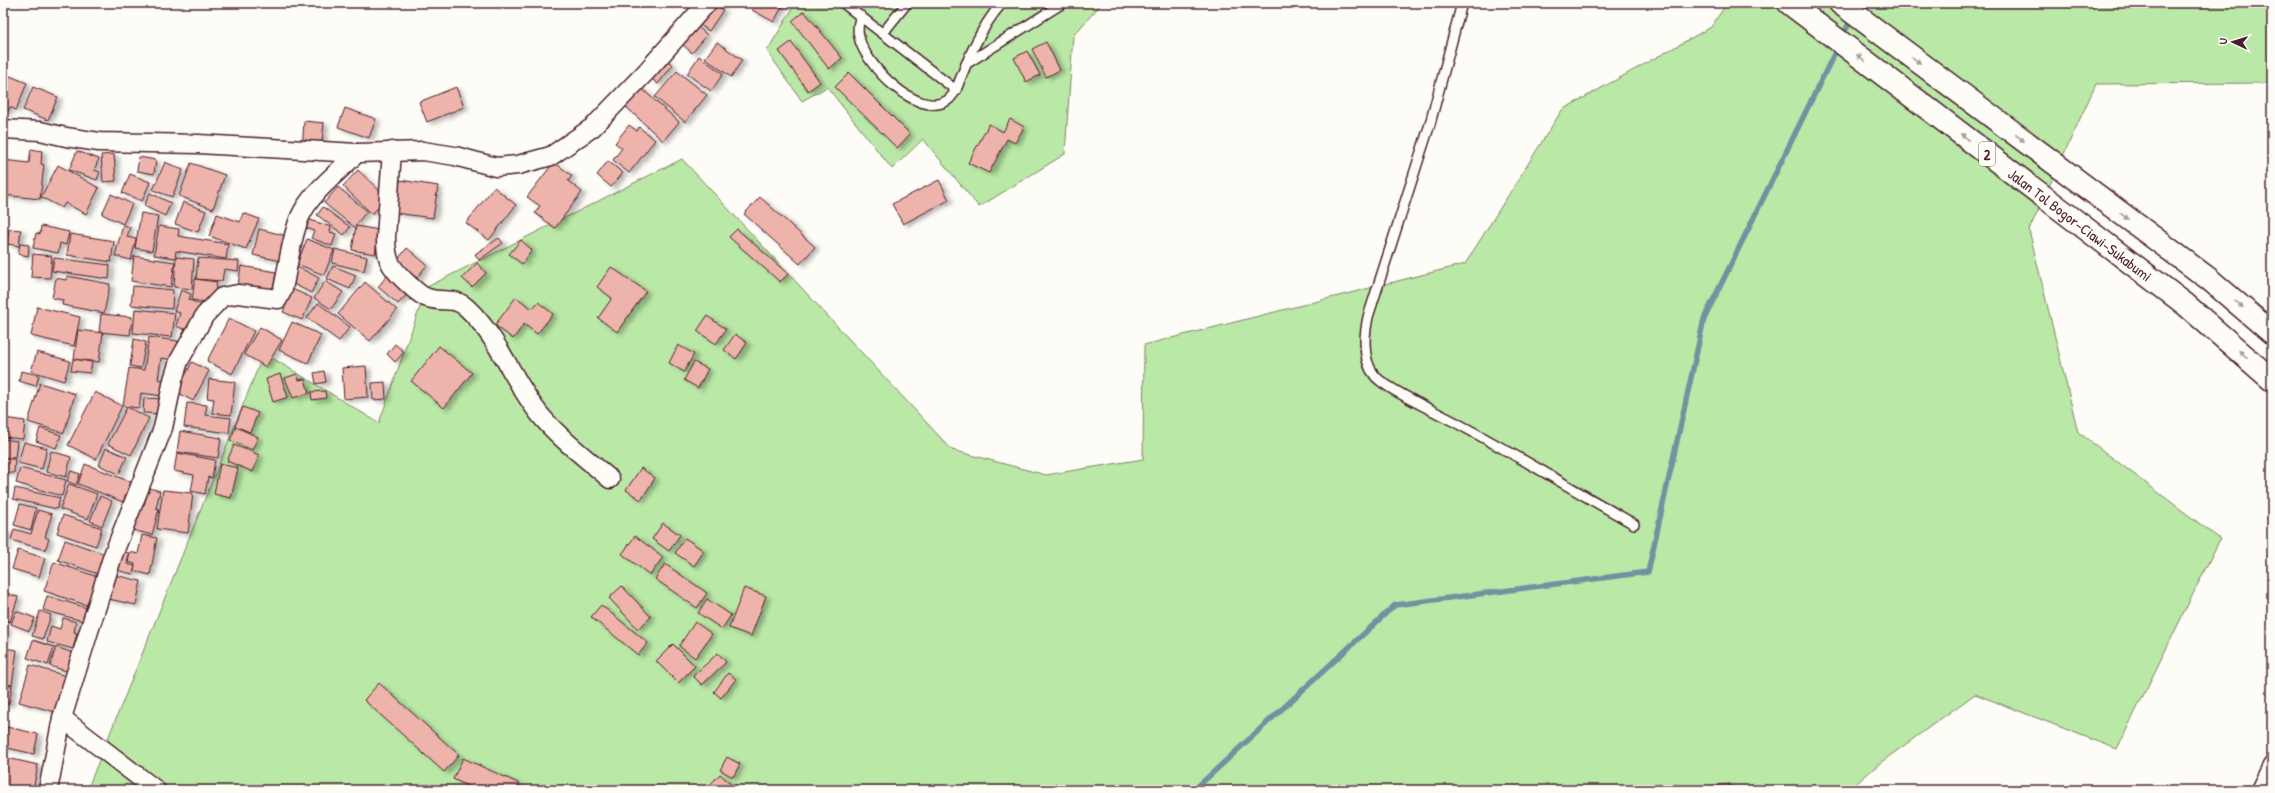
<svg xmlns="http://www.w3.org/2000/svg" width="2275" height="793" viewBox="0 0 2275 793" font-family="'Patrick Hand',sans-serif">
  <defs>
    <filter id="shadow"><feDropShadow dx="4.5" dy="2.5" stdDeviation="2" flood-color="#0004"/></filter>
  </defs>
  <rect width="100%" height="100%" fill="#fdfcf7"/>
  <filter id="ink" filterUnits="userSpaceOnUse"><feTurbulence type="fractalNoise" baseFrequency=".025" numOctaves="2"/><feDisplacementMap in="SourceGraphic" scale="8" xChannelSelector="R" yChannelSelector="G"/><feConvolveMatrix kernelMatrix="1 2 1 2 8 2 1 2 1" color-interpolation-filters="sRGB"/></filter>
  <g filter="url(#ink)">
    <g fill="#bae8a6" stroke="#828468">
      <polygon points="796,3 1102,3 1073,36 1065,154 979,207 923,139 892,169 827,87 802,101 767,51"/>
      <polygon points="1727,3 2272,3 2272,83 2096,84 2029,230 2078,432 2220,539 2117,749 1975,694 1880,763 1849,790 87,790 264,353 379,423 427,287 682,159 952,450 1046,475 1143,459 1144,345 1465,264 1562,110 1711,27"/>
    </g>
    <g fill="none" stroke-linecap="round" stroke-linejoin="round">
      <g stroke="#7391a0" stroke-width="5.5">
        <polyline points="1842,37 1852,18"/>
        <polyline points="1194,790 1395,605 1648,572 1704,319 1838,46"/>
      </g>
    </g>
    <g fill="#eeb4ab" stroke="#4a1f2b" filter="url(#shadow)">
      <polygon points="713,3 723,10 709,31 697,23"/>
      <polygon points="756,3 784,3 774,22 752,10"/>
      <polygon points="804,11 842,58 829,69 792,21"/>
      <polygon points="696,25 707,35 692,53 681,43"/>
      <polygon points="717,42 742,60 731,77 705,58"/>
      <polygon points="791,42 820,82 808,91 779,51"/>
      <polygon points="1046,42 1060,70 1046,77 1032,49"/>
      <polygon points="1027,51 1040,75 1026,82 1014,58"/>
      <polygon points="699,56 723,74 711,91 687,74"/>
      <polygon points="663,57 673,65 658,84 648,76"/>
      <polygon points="677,71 707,95 685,122 655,97"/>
      <polygon points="849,73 910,134 897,148 835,87"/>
      <polygon points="5,74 27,83 16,110 10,107 7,113 3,112 3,79"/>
      <polygon points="33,87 58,97 48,120 23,110"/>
      <polygon points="456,87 464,107 427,122 419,102"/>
      <polygon points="640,87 679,122 663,141 624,105"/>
      <polygon points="345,108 376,119 369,138 338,127"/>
      <polygon points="1010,119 1024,127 1015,143 1007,139 989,173 968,163 989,124 1003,132"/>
      <polygon points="304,121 324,123 321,151 302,150"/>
      <polygon points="629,125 637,131 639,127 655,140 629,173 613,160 622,148 615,143"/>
      <polygon points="31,149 42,151 41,164 44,165 40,199 3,195 3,160 29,163"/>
      <polygon points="77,151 99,159 94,170 100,172 97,180 69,170"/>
      <polygon points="114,154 116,181 103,182 101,155"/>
      <polygon points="139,157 156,160 154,174 137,171"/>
      <polygon points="608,161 623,173 611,187 597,175"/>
      <polygon points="165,162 183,170 172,197 153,190"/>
      <polygon points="554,162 572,176 568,181 582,192 555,228 535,213 540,206 527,197"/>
      <polygon points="191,163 225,175 213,209 179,196"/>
      <polygon points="58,165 99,188 86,214 65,203 62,208 41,197"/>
      <polygon points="358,170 387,198 372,214 343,186"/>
      <polygon points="130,174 150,182 142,201 122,193"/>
      <polygon points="400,180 438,186 433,218 395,213"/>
      <polygon points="939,180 949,200 903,224 892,204"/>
      <polygon points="338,187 367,211 354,227 324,203"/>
      <polygon points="494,187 516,205 489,240 466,223"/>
      <polygon points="150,193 171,203 165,216 144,206"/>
      <polygon points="111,194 132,204 123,224 102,214"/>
      <polygon points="760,197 815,247 800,264 744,214"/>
      <polygon points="183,202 206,211 198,232 175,224"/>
      <polygon points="323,207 350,227 344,235 317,215"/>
      <polygon points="141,213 158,216 152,251 135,248"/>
      <polygon points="243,213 259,219 246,249 209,236 217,214 240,222"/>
      <polygon points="307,219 331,227 330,232 336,234 332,246 311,238 314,231 304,227"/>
      <polygon points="123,225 130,227 127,237 136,239 131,260 115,256"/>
      <polygon points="41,226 69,232 66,245 60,243 58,253 33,248 36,233 40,234"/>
      <polygon points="159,226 179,229 178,236 228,244 226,259 176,251 175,258 154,255"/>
      <polygon points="356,226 379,230 375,254 352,250"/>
      <polygon points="9,229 21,230 19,246 7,244"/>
      <polygon points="259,229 287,236 281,261 253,255"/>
      <polygon points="737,229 788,274 780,282 729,237"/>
      <polygon points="70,234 114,241 111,262 67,255"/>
      <polygon points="499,238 503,243 479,260 475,254"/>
      <polygon points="307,239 334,250 324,275 297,264"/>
      <polygon points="521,240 532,250 522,264 509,254"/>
      <polygon points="20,244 29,245 28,256 18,254"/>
      <polygon points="407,248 427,265 415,280 395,263"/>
      <polygon points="335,249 367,257 364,271 332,263"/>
      <polygon points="33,254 52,256 50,278 31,277"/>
      <polygon points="134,256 175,262 171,287 131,281"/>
      <polygon points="176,257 194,259 192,289 174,287"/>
      <polygon points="54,258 110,265 109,279 52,271"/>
      <polygon points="198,258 239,261 238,271 224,269 222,281 196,279"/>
      <polygon points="477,263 486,273 472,287 462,278"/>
      <polygon points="241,266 276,272 272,297 237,291"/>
      <polygon points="333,266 356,275 350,289 327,279"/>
      <polygon points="298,267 319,278 311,293 290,282"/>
      <polygon points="611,267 646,291 617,332 598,318 612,298 597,287"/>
      <polygon points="389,273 410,291 398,304 378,287"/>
      <polygon points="67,276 110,284 104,313 62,305 63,300 52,298 56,278 66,280"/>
      <polygon points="195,279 217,282 213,303 192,300"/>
      <polygon points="325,281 343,292 331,309 314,298"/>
      <polygon points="365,282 397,310 370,341 338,314"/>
      <polygon points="133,286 173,290 172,309 131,305"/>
      <polygon points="292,289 312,298 302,320 283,312"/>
      <polygon points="181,290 191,294 189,300 203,305 193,333 176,326 180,313 174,311"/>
      <polygon points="516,297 532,309 538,302 553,314 537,334 524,324 513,339 495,325"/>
      <polygon points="318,303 350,327 339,341 307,318"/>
      <polygon points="37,307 80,317 74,346 31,336"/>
      <polygon points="135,309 175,313 172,337 133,333"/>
      <polygon points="101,314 132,317 130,335 99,332"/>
      <polygon points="707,316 726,329 716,344 697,331"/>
      <polygon points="229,318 254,331 232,374 207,361"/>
      <polygon points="292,322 321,335 308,363 279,350"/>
      <polygon points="260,327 282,340 266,367 244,354"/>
      <polygon points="78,330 103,333 99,362 74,359"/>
      <polygon points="735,334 747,343 736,359 724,350"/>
      <polygon points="149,337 178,341 175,360 161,358 158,379 166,381 163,396 141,393 139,408 123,406 129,368 144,370"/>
      <polygon points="134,339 146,342 141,368 130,366"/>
      <polygon points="395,344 404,352 395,362 387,354"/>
      <polygon points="678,345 694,354 684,372 669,363"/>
      <polygon points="439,346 472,373 444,408 411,381"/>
      <polygon points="37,352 70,361 64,381 31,371"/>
      <polygon points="73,359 92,362 90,373 71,371"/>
      <polygon points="192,362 209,371 193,401 177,392"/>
      <polygon points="694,362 708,369 698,388 684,380"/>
      <polygon points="366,366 368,397 344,399 342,368"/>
      <polygon points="21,371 39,375 36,386 19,381"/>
      <polygon points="324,371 326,382 316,384 314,373"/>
      <polygon points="280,374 288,397 273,402 266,379"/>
      <polygon points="297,374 299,380 305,379 309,393 293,398 285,378"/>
      <polygon points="209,379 235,382 231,415 212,413 214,399 207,398"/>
      <polygon points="385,382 386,399 373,400 372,383"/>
      <polygon points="40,383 75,394 64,433 28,422"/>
      <polygon points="325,391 326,398 312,400 311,392"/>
      <polygon points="95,392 122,406 96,459 68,445"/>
      <polygon points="144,398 164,399 163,414 143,413"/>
      <polygon points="187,403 207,405 205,415 231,418 229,433 184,427"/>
      <polygon points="127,407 149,418 131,455 108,444"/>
      <polygon points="243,407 258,413 250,432 235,426"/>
      <polygon points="3,418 25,421 23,439 3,437"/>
      <polygon points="236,427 258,437 252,450 230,440"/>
      <polygon points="40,428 61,435 56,448 36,441"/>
      <polygon points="180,431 221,438 218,458 177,452"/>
      <polygon points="3,439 17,441 15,458 3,457"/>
      <polygon points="24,442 47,448 42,469 18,463"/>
      <polygon points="234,445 259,455 253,472 227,461"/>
      <polygon points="106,448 127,457 119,474 99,465"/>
      <polygon points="51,451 71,457 66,477 46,472"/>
      <polygon points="177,453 215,460 212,478 208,477 205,494 191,491 194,475 174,471"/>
      <polygon points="3,459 15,459 14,473 3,473"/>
      <polygon points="85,464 131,482 123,502 78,484"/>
      <polygon points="220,464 238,468 231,498 214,494"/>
      <polygon points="20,468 66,480 62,496 16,483"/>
      <polygon points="641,468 655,478 641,500 626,490"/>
      <polygon points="71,471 80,474 76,485 67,481"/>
      <polygon points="69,484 97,494 88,519 60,509"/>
      <polygon points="15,488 60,498 57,509 13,499"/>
      <polygon points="149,488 160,491 156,508 159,509 152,535 129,529 135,503 144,505"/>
      <polygon points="163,490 193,493 188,533 157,529"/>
      <polygon points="100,496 112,501 102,526 90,521"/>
      <polygon points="20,504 36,508 31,530 14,525"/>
      <polygon points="38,510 52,514 45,537 49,539 45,550 11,540 14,529 31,534"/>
      <polygon points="63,515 102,528 96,546 57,533"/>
      <polygon points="663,523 680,535 669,551 652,539"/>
      <polygon points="3,531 8,532 5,549 3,549"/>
      <polygon points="142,535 157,538 150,575 134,571 135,564 128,562 130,552 138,554"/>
      <polygon points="635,536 663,557 650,575 622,554"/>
      <polygon points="685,538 704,551 694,566 675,553"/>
      <polygon points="65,540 105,554 98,574 58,560"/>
      <polygon points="18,550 45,558 39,577 12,569"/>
      <polygon points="118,551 129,553 127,564 135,566 133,574 115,570"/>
      <polygon points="54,562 98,577 89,606 44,591"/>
      <polygon points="665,564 707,593 697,608 655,579"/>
      <polygon points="110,574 141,581 136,605 104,598"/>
      <polygon points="622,586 651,617 638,629 609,598"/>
      <polygon points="744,588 766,596 751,636 729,628"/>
      <polygon points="3,592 18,597 10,622 3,620"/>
      <polygon points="47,596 87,608 83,621 43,610"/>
      <polygon points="707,599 731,615 722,629 698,613"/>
      <polygon points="601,605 648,643 638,655 591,617"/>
      <polygon points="16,611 35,618 29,631 11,624"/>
      <polygon points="40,611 51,615 43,639 32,636"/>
      <polygon points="63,618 76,622 74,632 77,633 73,649 47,642 51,626 60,629"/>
      <polygon points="695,622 712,634 695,658 679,646"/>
      <polygon points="3,626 7,626 5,641 3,641"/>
      <polygon points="33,640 54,647 48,665 27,658"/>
      <polygon points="673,644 695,666 678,683 656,661"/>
      <polygon points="56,647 79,655 73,673 50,666"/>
      <polygon points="3,648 17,650 12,685 3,684"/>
      <polygon points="718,653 726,662 702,685 693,676"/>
      <polygon points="30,665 66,676 55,712 19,702"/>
      <polygon points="728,673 736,679 721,698 714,692"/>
      <polygon points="379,683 459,755 444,772 364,700"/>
      <polygon points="3,685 12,686 9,704 3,704"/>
      <polygon points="7,727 38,734 34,754 3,747"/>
      <polygon points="3,757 38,765 33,790 3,790"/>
      <polygon points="727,757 740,764 733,777 720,770"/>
      <polygon points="463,758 520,784 517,790 476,790 453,779"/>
      <polygon points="720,774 732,785 727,790 705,790"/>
      <polygon points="1729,784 1729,790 1705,790 1704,787"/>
    </g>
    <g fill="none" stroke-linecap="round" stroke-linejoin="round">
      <g stroke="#4a1f2b" stroke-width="12">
        <g id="lane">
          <path d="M843,3L956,90C968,59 980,28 1002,3"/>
          <path d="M1462,3L1430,124L1368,317C1364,336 1362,360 1375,376C1387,390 1443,415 1462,426C1520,457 1577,492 1634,524"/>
          <path d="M861,16C858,23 857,29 859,37C864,64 918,120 948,100C951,98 954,93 956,90"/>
          <polyline points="883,33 907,3"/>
          <polyline points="966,64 1063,3"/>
        </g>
      </g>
      <g stroke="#4a1f2b" stroke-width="21">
        <g id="street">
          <polyline points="3,129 40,131 66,137 99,142 198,144 357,153 423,151 455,156 496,167 518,165 551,156 593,127 646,72 707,3"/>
          <path d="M392,151L386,237C386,246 386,257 392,266C397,274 419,296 428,298C443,303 454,296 467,308C500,339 513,382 541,416C561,440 587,459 610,479"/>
          <polyline points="62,718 156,790"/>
          <path d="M48,790L62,718L89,631L113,555L163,428L173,380L179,361L205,315L222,297L238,294L278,299L283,289C288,267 291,238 300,217C311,192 338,173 357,153"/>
          <polyline points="2260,790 2272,766"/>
        </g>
      </g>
      <g stroke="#4a1f2b" stroke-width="25">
        <g id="highway">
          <path id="s1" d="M1789,3L2185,304L2272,380"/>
          <polyline points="1840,3 2209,279 2272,333"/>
        </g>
      </g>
      <use href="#lane" stroke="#fdfcf7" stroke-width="9"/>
      <use href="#street" stroke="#fdfcf7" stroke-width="18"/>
      <use href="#highway" stroke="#fdfcf7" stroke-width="22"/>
    </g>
    <defs><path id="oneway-solid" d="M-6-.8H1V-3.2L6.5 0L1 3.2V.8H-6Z"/></defs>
    <g fill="#ac999b">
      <use href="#oneway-solid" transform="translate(1861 58) rotate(-143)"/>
      <use href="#oneway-solid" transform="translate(1916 60) rotate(37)"/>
      <use href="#oneway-solid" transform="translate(1965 137) rotate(-143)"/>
      <use href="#oneway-solid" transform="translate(2020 138) rotate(37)"/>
      <use href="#oneway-solid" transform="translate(2124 216) rotate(37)"/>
      <use href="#oneway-solid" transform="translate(2239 304) rotate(41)"/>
      <use href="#oneway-solid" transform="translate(2243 354) rotate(-139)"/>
    </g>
  </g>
  <g text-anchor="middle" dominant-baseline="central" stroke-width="3" stroke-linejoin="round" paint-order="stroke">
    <rect fill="#fdfcf7" stroke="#806168" stroke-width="1" x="1979" y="142" width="16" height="24" rx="3"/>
    <g font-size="14" font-weight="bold" fill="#4a1f2b">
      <text x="1987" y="154">2</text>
    </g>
    <g font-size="15" fill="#4a1f2b" stroke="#fdfcf7">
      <text stroke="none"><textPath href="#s1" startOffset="366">Jalan Tol Bogor–Ciawi–Sukabumi</textPath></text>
    </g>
  </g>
  <rect width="2275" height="793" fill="none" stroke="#fdfcf7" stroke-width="16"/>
  <rect x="8" y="8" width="2259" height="777" fill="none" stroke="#4a1f2b" stroke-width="1.5" filter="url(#ink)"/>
  <g transform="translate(2233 42) rotate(274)" stroke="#fdfcf7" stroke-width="3" paint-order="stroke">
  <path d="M0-3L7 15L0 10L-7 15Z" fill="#4a1f2b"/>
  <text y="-6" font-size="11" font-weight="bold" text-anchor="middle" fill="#4a1f2b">U</text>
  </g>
</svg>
